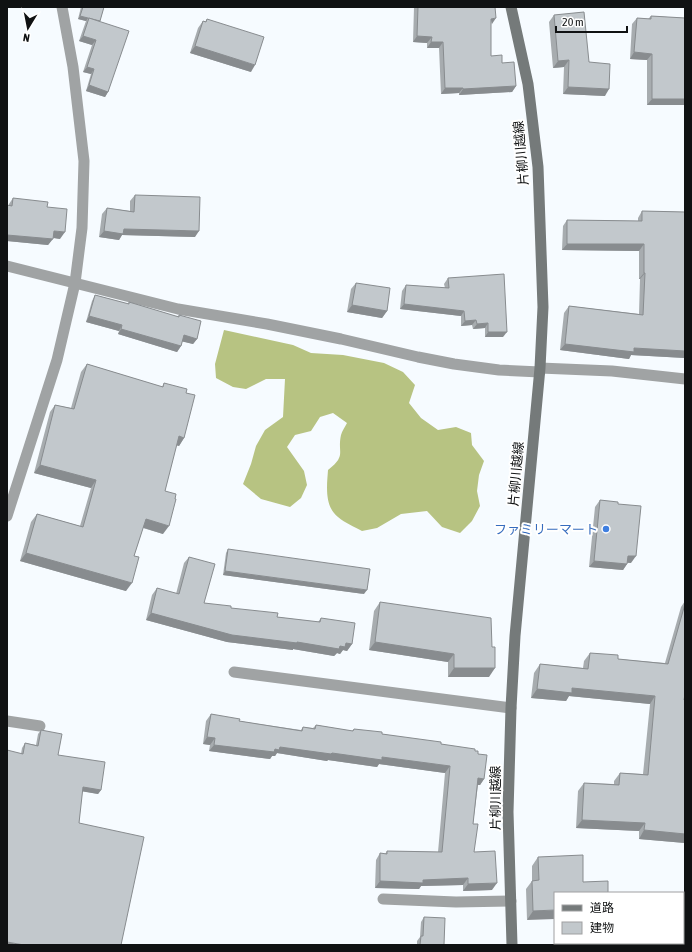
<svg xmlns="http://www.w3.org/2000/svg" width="692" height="952" viewBox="0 0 692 952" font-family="'Asap Condensed','Noto Sans JP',sans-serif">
  <rect width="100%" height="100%" fill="#f6fbff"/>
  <path fill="#b7c382" d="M224,330L293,345L311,353L343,355L384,363L403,372L415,385L409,403L421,418L438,430L456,427L471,433L472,445L484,461L479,475L477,491L480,506L472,521L460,533L442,527L427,511L401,514L377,528L362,531C355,527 345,523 338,517C324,506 327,485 328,470C347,455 337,453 341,435C342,431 345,427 347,423L333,413L320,417L311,431L295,435L287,447L304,471L307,485L301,498L290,507L261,499L243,484L251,464L256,446L265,430L283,417L285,379H266L246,389L233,387L216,378L215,364Z"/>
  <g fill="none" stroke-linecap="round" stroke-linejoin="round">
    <polyline stroke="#a0a3a4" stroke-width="11" points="234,672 511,708"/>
    <g stroke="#a0a3a4" stroke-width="11">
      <polyline points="7,266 178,309 267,324 341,339 418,357 454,364 499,370 540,372"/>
      <polyline points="540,368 612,371 685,379"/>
      <polyline points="7,516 57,360 75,283 82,228 84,161 73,67 62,7"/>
      <polyline points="7,721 40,726"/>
      <polyline points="383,899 456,902 511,901"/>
    </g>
    <polyline stroke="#757a7a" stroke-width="11" points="511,7 528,84 538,167 543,307 540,368 515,636 511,708 508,812 512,945"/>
  </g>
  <g fill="#a7acaf">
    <polygon points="81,7 104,7 100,21 108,92 105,97 86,91 91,74 83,72 92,45 79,41 86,21 78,19"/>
    <polygon points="414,7 495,7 491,25 491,56 502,63 516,86 512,92 459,95 459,93 441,94 439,48 427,48 427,43 413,42"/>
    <polygon points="554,15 589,62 605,96 563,94 564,67 553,68 549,22"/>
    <polygon points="651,16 685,18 685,105 647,105 647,60 630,59 632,24 637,18 648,19"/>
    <polygon points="207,19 251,72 190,53 198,28 203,21 205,22"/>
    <polygon points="135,195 195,237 122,235 119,240 99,237 102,214 107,208 130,211 130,201"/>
    <polygon points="13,198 47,207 60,239 53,238 48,245 7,241 7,205 9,206 9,204"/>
    <polygon points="642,211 685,212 685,358 631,355 629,359 560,350 564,313 569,306 639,314 640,279 639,279 639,251 562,250 563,226 567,220 638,221 638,218"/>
    <polygon points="448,278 503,337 485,337 485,328 473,329 472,325 461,326 461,316 400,309 402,291 406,285 445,288 444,284"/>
    <polygon points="356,283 387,311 382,318 347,312 351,289"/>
    <polygon points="95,295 128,304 129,302 178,317 179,315 197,339 193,344 182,341 181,346 177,352 118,334 119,331 86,322 92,301"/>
    <polygon points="87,364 162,387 164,383 186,393 184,438 179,446 176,445 165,491 163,534 143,528 134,556 126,591 20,561 31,522 37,514 80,526 91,488 34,473 50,412 55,405 71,408 81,372"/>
    <polygon points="600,500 618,504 631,563 627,563 627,564 623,570 589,567 595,507"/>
    <polygon points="228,549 364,594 223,575 226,553"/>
    <polygon points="189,557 204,603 277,617 318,622 321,618 352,644 347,651 343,650 340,654 337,653 334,656 293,649 293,650 227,642 146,620 152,595 157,588 176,594 184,563"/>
    <polygon points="685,601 685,694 684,700 685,843 639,839 639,831 576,828 578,791 584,783 614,784 614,781 620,773 643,774 650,704 569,696 566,701 531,698 534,673 540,664 583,668 584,661 590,653 618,659 665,663 681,607"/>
    <polygon points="380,602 489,677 448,677 448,662 369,650 374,611"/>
    <polygon points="211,714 239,721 301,730 303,727 313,728 316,725 352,731 354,729 382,734 441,744 475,751 478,754 484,779 480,785 478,785 473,824 474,852 492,890 463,891 463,885 421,886 419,889 375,888 376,860 380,853 385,854 387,851 438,852 445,773 379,764 377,767 328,760 327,761 277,753 275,756 272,756 270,759 209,751 210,745 203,744 206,721"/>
    <polygon points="41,730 58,755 101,790 98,794 82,791 79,823 21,754 22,748 25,743 36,745 38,734"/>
    <polygon points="538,857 583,882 527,920 526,889 532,881 532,866"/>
    <polygon points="424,917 444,945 417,945 417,941 420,937 421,922"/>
    <rect x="562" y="943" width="49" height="2"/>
  </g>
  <g fill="#888c8f">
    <polygon points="80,16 88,18 86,21 78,19"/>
    <polygon points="496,18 492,24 491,19"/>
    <polygon points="83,36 96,40 92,45 79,41"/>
    <polygon points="417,36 432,37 427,43 413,42"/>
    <polygon points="431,42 443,42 439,48 427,48"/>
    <polygon points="195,46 255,65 251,72 190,53"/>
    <polygon points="634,52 652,54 647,60 630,59"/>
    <polygon points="569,60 564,67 553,68 558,61"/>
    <polygon points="87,67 94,69 91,74 83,72"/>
    <polygon points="89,85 108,92 105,97 86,91"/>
    <polygon points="516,86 512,92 459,95 463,89"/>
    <polygon points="568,87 609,89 605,96 563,94"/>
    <polygon points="445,88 463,88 459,93 441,94"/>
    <polygon points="652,99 685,99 685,105 647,105"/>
    <polygon points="124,229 199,231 195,237 122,235 119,240 99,237 104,231"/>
    <polygon points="54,231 65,232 60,239 49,237"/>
    <polygon points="7,235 53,239 48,245 7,241"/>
    <polygon points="567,244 644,244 639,251 562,250"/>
    <polygon points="644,273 645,273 640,279 639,279"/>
    <polygon points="404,304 464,311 461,316 400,309"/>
    <polygon points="352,305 387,311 382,318 347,312"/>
    <polygon points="89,316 122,325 119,331 86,322"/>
    <polygon points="476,320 472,325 461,326 465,321"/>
    <polygon points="488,323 485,328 473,329 477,324"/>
    <polygon points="121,329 181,346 177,352 118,334"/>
    <polygon points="488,332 507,332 503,337 485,337"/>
    <polygon points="184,335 197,339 193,344 180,341"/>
    <polygon points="565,344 685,351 685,358 631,355 629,359 560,350"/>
    <polygon points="179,436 184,438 179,446 173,444"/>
    <polygon points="40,465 96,480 91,488 34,473"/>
    <polygon points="146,519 169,526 163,534 141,527"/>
    <polygon points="26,553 132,583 126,591 20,561"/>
    <polygon points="628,556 636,556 631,563 623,562"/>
    <polygon points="594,561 627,564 623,570 589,567"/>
    <polygon points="225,571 367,590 364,594 223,575"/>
    <polygon points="151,613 297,642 340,646 346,643 352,644 347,651 343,650 340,654 337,653 334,656 293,649 293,650 227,642 146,620"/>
    <polygon points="375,642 454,654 448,662 369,650"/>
    <polygon points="454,668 495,668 489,677 448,677"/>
    <polygon points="572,688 655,696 650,704 569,696 566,701 531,698 537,689"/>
    <polygon points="207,737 215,738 210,745 203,744"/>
    <polygon points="214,745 275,749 280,747 332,753 382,757 450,766 445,773 379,764 377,767 328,760 327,761 277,753 275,756 272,756 270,759 209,751"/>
    <polygon points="478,778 484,779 480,785 474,785"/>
    <polygon points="83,787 101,790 98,794 80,791"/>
    <polygon points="582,820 645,823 639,831 576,828"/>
    <polygon points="644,830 685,834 685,843 639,839"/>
    <polygon points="468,878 463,885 421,886 419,889 375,888 380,881"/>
    <polygon points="497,883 492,890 463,891 468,884"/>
    <polygon points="555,910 555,919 527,920 533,911"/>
    <polygon points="7,942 24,945 7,945"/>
  </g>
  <g fill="#c2c8cc" stroke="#888c8f">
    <polygon points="83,7 104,7 100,21 80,16"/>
    <polygon points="418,7 495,7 496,18 491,19 491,56 502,55 502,63 514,62 516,86 463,89 463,88 445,88 443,42 431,42 432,37 417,36"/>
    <polygon points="584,12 589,62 610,64 609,89 568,87 569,60 558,61 554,15"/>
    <polygon points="651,16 685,18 685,99 652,99 652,54 634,52 637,18 651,19"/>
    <polygon points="89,18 129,31 108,92 89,85 94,69 87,67 96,40 83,36"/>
    <polygon points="207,19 264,37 255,65 195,46 203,21 206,22"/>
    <polygon points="135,195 200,197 199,231 124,229 123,234 104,231 107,208 134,212"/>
    <polygon points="13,198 48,202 47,207 67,209 65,232 54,231 53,239 7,235 7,205 12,206"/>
    <polygon points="642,211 685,212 685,351 634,348 634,352 565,344 569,306 643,315 645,273 644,273 644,244 567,244 567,220 642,221"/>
    <polygon points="504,274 507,332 488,332 488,323 477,324 476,320 465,321 464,311 404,304 406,285 449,288 448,278"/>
    <polygon points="356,283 390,288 387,311 352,305"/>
    <polygon points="95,295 129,304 129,302 179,317 179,315 201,321 197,339 184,335 181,346 121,329 122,325 89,316"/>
    <polygon points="87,364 163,387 164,383 187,389 186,393 195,395 184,438 179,436 165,491 176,494 175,499 176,499 169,526 146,519 134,556 139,557 132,583 26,553 37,514 83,527 96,480 40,465 55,405 74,409"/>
    <polygon points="600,500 618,502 618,504 641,506 636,556 628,556 627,564 594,561"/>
    <polygon points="228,549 370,569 367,590 225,571"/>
    <polygon points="189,557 215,564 204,603 231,606 231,608 278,613 277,617 320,622 321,618 355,623 352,644 346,643 345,647 340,646 339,649 297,642 297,643 232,635 151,613 157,588 179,594"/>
    <polygon points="380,602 491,618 492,647 495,647 495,668 454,668 454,654 375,642"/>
    <polygon points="685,604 685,694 684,700 685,700 685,834 644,830 645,823 582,820 584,783 619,785 620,773 648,775 655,696 572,688 572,693 537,689 540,664 588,669 590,653 618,655 618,659 668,664"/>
    <polygon points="211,714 240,719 239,721 302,731 303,727 315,729 316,725 353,731 354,729 382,732 382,734 441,742 441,744 475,749 475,751 478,751 478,754 487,755 484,779 478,778 473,824 478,824 474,852 495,851 497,883 468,884 468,878 423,880 423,883 380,881 380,853 387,854 387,851 442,852 450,766 382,757 382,760 332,753 331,754 280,747 279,750 275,749 274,752 214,745 215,738 207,737"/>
    <polygon points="41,730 62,734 58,755 105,762 101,790 83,787 79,823 144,837 121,945 24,945 7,942 7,750 23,754 25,743 38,746"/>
    <polygon points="583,855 583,882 608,881 608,893 555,893 555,910 533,911 532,881 539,880 538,857"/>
    <polygon points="424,917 445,918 444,945 420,945 421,936 423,936"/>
    <rect x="568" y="943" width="43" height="2"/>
  </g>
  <circle fill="#3f7fe0" stroke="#fff" stroke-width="1.5" cx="606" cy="529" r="4"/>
  <g text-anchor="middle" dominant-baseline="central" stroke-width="4" stroke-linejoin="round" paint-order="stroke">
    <g font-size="13" fill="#101213" stroke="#fff">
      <text transform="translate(521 153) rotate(-95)">片柳川越線</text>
      <text transform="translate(516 474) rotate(-85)">片柳川越線</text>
      <text transform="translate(495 798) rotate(-90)">片柳川越線</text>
    </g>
    <g font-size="13" fill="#366cbe" stroke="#fff" text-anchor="end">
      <text x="598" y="529">ファミリーマート</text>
    </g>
  </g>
  <rect width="692" height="952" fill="none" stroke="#101213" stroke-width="16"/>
  <rect x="554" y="892" width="130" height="52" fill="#ffffff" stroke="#9fa0a1"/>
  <rect x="562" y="905" width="20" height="6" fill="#757a7a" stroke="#9fa0a1"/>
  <text x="590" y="912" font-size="12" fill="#101213">道路</text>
  <rect x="562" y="922" width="20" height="12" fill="#c2c8cc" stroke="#9fa0a1"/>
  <text x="590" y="932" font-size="12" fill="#101213">建物</text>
  <g transform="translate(28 28) rotate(190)" stroke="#ffffff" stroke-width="3" paint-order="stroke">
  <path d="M0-3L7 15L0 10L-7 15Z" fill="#101213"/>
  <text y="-6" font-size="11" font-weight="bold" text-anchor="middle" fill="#101213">N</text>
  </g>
  <path d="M556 26v6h71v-6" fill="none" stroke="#101213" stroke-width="2"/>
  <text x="562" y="26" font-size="12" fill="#101213" stroke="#ffffff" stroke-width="3" paint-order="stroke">20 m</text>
</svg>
